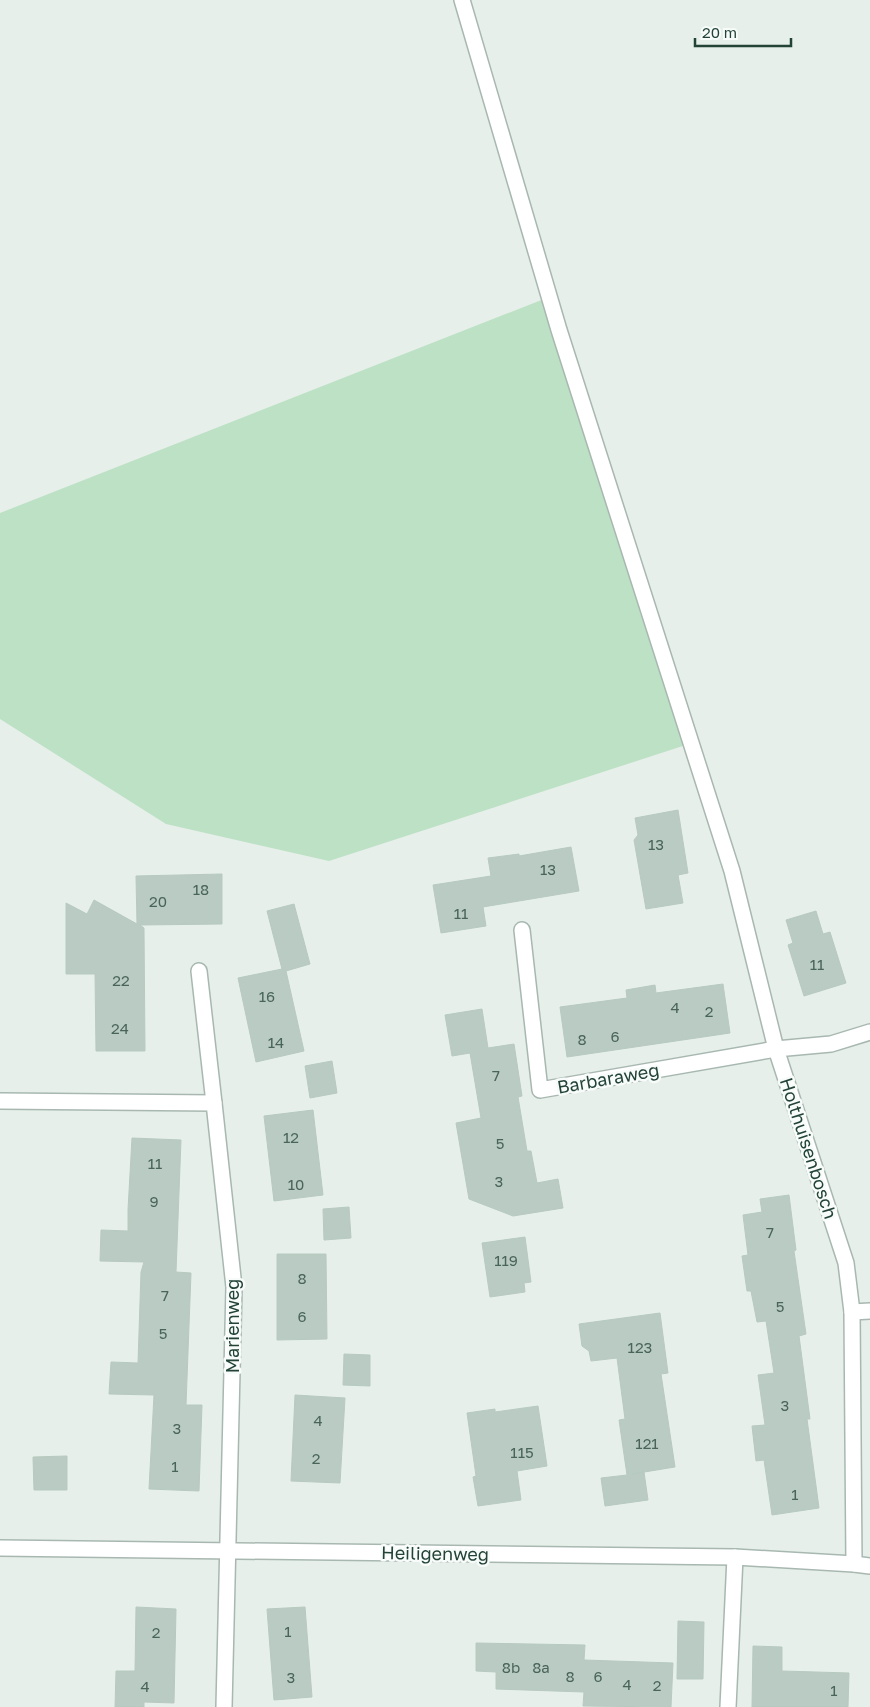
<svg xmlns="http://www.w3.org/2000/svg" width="870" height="1707" viewBox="0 0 870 1707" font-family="'Golos Text',sans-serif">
  <rect width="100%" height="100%" fill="#e6efea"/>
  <polygon fill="#bde1c4" points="549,297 692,743 329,861 166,824 0,719 0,513"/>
  <g fill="#bacbc3" stroke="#b7cac0">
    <polygon points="678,810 688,873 678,875 683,903 646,909 634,840 638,835 635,818"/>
    <polygon points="571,847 579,891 483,907 486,926 441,933 433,885 491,876 488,858 519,854 519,856"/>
    <polygon points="222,874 222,924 140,925 144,928 145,1051 96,1051 95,974 66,974 66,903 87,914 94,900 137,924 136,876"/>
    <polygon points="294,904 310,964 286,971 304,1051 256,1062 238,978 282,969 267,911"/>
    <polygon points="816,911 823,934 830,932 846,983 804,996 788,945 793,943 786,920"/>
    <polygon points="723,984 730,1033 567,1057 560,1007 627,998 626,990 655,985 656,993"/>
    <polygon points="482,1009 488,1048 514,1044 522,1096 518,1097 527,1151 531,1151 537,1183 558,1179 563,1208 513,1216 469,1199 456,1123 481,1118 470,1053 452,1056 445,1015"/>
    <polygon points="332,1061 337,1093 310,1098 305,1066"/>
    <polygon points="313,1110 323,1195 274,1201 264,1116"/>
    <polygon points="132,1138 181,1140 176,1272 191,1273 186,1405 202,1405 199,1491 149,1489 154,1395 109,1394 111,1362 138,1363 141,1272 144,1262 100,1261 101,1230 128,1231 128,1210"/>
    <polygon points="789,1195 796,1250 794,1251 806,1334 799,1336 810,1419 807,1419 819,1508 772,1515 764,1460 756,1461 752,1426 765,1425 758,1375 774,1373 766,1321 757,1322 751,1291 747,1291 742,1256 748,1255 743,1215 762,1212 760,1199"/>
    <polygon points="349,1207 351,1238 324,1240 323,1209"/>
    <polygon points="525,1237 531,1282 524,1283 525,1292 490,1297 482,1243"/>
    <polygon points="277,1254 326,1254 327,1339 277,1340"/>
    <polygon points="660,1313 668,1373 661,1374 675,1467 632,1474 644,1472 648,1500 605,1506 601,1478 627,1475 619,1420 625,1419 617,1358 591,1361 589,1351 582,1346 579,1324"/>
    <polygon points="344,1354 370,1355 370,1386 343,1385"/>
    <polygon points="295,1395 345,1398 340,1483 291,1481"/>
    <polygon points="538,1406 547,1466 517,1471 521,1500 478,1506 473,1477 476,1476 467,1413 495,1409 495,1412"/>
    <polygon points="67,1456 67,1490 34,1490 33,1457"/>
    <polygon points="136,1607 176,1609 174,1703 144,1702 144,1707 115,1707 116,1671 135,1671"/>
    <polygon points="305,1607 312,1697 274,1700 267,1609"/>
    <polygon points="678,1621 704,1622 703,1679 677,1679"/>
    <polygon points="476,1643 585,1645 584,1660 673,1663 671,1707 583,1706 584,1692 496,1689 496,1672 476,1671"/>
    <polygon points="753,1646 782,1647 782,1671 849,1673 848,1707 752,1707"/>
  </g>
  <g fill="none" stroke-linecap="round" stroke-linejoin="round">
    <g stroke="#a8b8b1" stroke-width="18">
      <g id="minor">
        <polyline points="462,0 559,330 732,871 776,1049 846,1263 852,1312 854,1564"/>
        <polyline points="522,930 540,1090 776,1049 831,1044 870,1032"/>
        <polyline points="199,971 214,1103"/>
        <polyline points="0,1101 214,1103 234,1287 224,1707"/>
        <polyline points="852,1312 870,1311"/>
        <polyline points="0,1548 735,1557 854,1564 870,1566"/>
        <polyline points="728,1707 735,1557"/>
      </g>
    </g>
    <use href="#minor" stroke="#fff" stroke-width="15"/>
  </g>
  <g text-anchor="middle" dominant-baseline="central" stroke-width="5" stroke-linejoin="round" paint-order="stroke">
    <g font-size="15" fill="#49655a">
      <text x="656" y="844">13</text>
      <text x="548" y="869">13</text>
      <text x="201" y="889">18</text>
      <text x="158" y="901">20</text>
      <text x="461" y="913">11</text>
      <text x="817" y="964">11</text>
      <text x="121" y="980">22</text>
      <text x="267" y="996">16</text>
      <text x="675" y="1007">4</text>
      <text x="709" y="1011">2</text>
      <text x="120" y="1028">24</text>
      <text x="615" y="1036">6</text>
      <text x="582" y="1039">8</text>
      <text x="276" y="1042">14</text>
      <text x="496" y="1075">7</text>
      <text x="291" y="1137">12</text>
      <text x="500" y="1143">5</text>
      <text x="155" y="1163">11</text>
      <text x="499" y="1181">3</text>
      <text x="296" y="1184">10</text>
      <text x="154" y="1201">9</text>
      <text x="770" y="1232">7</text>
      <text x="506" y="1260">119</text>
      <text x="302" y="1278">8</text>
      <text x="165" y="1295">7</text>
      <text x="780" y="1306">5</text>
      <text x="302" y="1316">6</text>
      <text x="163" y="1333">5</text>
      <text x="640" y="1347">123</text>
      <text x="785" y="1405">3</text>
      <text x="318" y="1420">4</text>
      <text x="177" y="1428">3</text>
      <text x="647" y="1443">121</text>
      <text x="522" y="1452">115</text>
      <text x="316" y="1458">2</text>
      <text x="175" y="1466">1</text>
      <text x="795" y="1494">1</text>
      <text x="288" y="1631">1</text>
      <text x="156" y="1632">2</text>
      <text x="511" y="1667">8b</text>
      <text x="541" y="1667">8a</text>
      <text x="570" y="1676">8</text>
      <text x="598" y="1676">6</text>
      <text x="291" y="1677">3</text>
      <text x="627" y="1684">4</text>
      <text x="657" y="1685">2</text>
      <text x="145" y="1686">4</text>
      <text x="834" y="1690">1</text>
    </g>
    <g font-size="18" fill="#234337" stroke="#f7fbf9">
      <text transform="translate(608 1078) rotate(-10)">Barbaraweg</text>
      <text transform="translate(809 1148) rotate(72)">Holthuisenbosch</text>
      <text transform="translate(232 1326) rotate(-90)">Marienweg</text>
      <text transform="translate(435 1553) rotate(1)">Heiligenweg</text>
    </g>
  </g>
  <path d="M695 38v8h96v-8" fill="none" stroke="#234337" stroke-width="2.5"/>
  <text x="702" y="38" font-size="15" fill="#234337" stroke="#f7fbf9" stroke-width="4" paint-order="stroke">20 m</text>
</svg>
